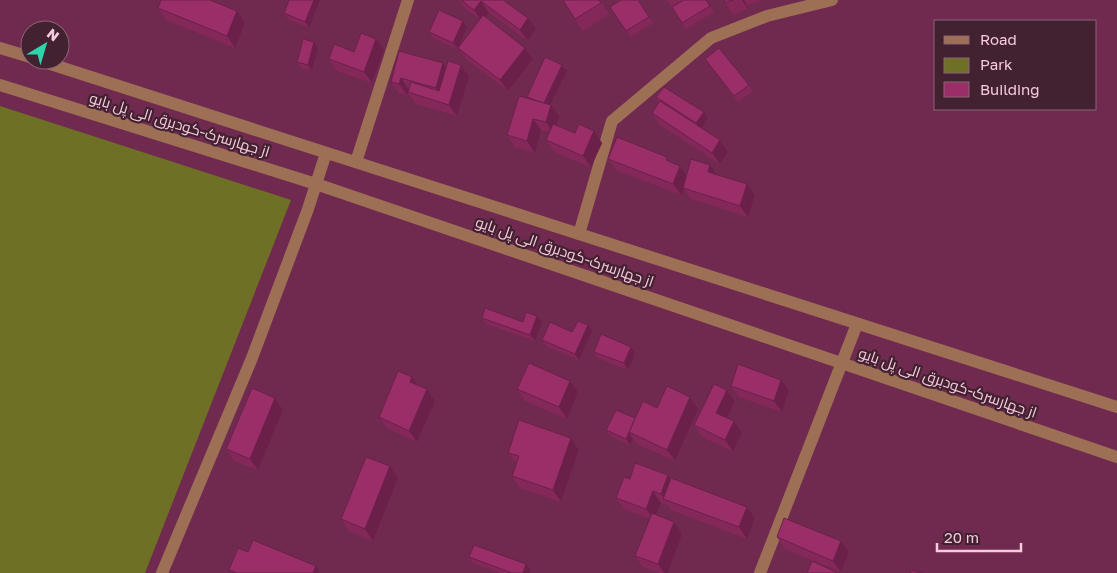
<svg xmlns="http://www.w3.org/2000/svg" width="1117" height="573" viewBox="0 0 1117 573" font-family="'Golos Text',Cairo,sans-serif">
  <rect width="100%" height="100%" fill="#712a4f"/>
  <polygon fill="#6e7025" points="0,106 291,200 145,573 0,573"/>
  <g fill="none" stroke-linecap="round" stroke-linejoin="round">
    <g stroke="#9d7056" stroke-width="12">
      <polyline points="0,48 30,57"/>
      <polyline points="38,60 1117,407"/>
      <polyline points="0,85 316,184 1117,457"/>
      <polyline points="356,162 408,0"/>
      <polyline points="579,234 612,121 711,38 767,16 832,0"/>
      <polyline points="162,573 252,358 308,209 326,153"/>
      <polyline points="760,573 857,324"/>
    </g>
  </g>
  <g fill="#84285a">
    <polygon points="289,0 320,0 309,28 288,19 284,13"/>
    <polygon points="459,0 503,0 528,18 536,29 528,41 489,13 485,17 525,48 533,59 508,91 466,59 458,48 480,19 465,9"/>
    <polygon points="600,0 609,14 583,31 575,19"/>
    <polygon points="638,0 653,23 631,37 610,7"/>
    <polygon points="667,0 683,0 671,6"/>
    <polygon points="706,0 714,12 686,29 682,23"/>
    <polygon points="724,0 744,0 748,9 733,15"/>
    <polygon points="745,0 762,0 748,5"/>
    <polygon points="158,8 245,23 235,48 166,20"/>
    <polygon points="467,27 458,49 433,38 429,32"/>
    <polygon points="376,39 384,50 372,83 337,71 329,59 354,52"/>
    <polygon points="314,42 318,48 312,71 301,68 297,62"/>
    <polygon points="705,59 749,85 753,91 738,102"/>
    <polygon points="443,63 446,67 461,65 469,77 457,116 416,104 408,93 407,95 399,93 391,82"/>
    <polygon points="562,65 567,71 551,105 559,116 556,125 575,133 594,131 602,143 591,167 554,152 546,140 549,132 541,130 535,153 515,147 507,135 528,98 527,97"/>
    <polygon points="656,97 704,112 708,118 701,128 720,140 728,152 720,164 660,125 652,113 659,102"/>
    <polygon points="608,159 670,162 687,174 710,165 716,174 755,195 748,217 691,199 684,189 681,195 616,170"/>
    <polygon points="537,316 542,322 535,341 486,324 482,318 523,322"/>
    <polygon points="588,325 592,331 579,360 546,346 542,340 572,332"/>
    <polygon points="594,352 635,353 628,370 598,358"/>
    <polygon points="412,377 417,385 427,389 435,401 417,442 387,428 379,417"/>
    <polygon points="570,381 578,392 567,419 525,401 517,389"/>
    <polygon points="731,386 789,391 782,412 739,397"/>
    <polygon points="727,390 735,401 727,418 742,433 733,451 702,437 694,425"/>
    <polygon points="690,397 698,409 675,461 637,444 633,439 630,445 610,436 606,430 635,418 657,408"/>
    <polygon points="275,398 283,410 258,470 234,461 226,449"/>
    <polygon points="571,438 579,450 561,502 520,488 512,476 517,464 508,453"/>
    <polygon points="390,466 398,478 373,541 349,531 341,519"/>
    <polygon points="668,475 671,480 747,507 755,518 747,539 671,510 668,505 661,503 656,515 674,522 682,534 668,573 659,573 643,567 635,556 650,519 624,509 616,498 630,479"/>
    <polygon points="777,537 841,541 849,552 841,572 785,549"/>
    <polygon points="469,557 526,564 531,570 530,573 500,573 473,563"/>
  </g>
  <g fill="#6b204a">
    <polygon points="314,0 320,0 309,28 305,22"/>
    <polygon points="742,0 744,0 748,9"/>
    <polygon points="481,1 489,13 482,21 474,10"/>
    <polygon points="237,11 245,23 235,48 227,36"/>
    <polygon points="528,18 536,29 528,41 520,30"/>
    <polygon points="463,21 467,27 458,49 453,43"/>
    <polygon points="376,39 384,50 372,83 364,72"/>
    <polygon points="314,42 318,48 312,71 308,65"/>
    <polygon points="525,48 533,59 508,91 500,80"/>
    <polygon points="443,63 451,74 444,100 436,88"/>
    <polygon points="461,65 469,77 457,116 449,105"/>
    <polygon points="562,65 567,71 548,110 544,104"/>
    <polygon points="401,78 409,90 407,95 399,84"/>
    <polygon points="551,105 559,116 554,134 546,122"/>
    <polygon points="704,112 708,118 701,129 696,123"/>
    <polygon points="533,119 541,130 535,153 527,141"/>
    <polygon points="594,131 602,143 591,167 583,156"/>
    <polygon points="720,140 728,152 720,164 712,153"/>
    <polygon points="710,165 718,176 708,172"/>
    <polygon points="680,166 688,177 683,188 684,189 681,195 673,184"/>
    <polygon points="747,184 755,195 748,217 740,206"/>
    <polygon points="537,316 542,322 535,341 530,335"/>
    <polygon points="588,325 592,331 579,360 575,354"/>
    <polygon points="631,347 635,353 628,370 624,363"/>
    <polygon points="412,377 420,389 410,382"/>
    <polygon points="781,380 789,391 782,412 774,401"/>
    <polygon points="570,381 578,392 567,419 559,407"/>
    <polygon points="427,389 435,401 417,442 409,431"/>
    <polygon points="727,390 735,401 724,424 716,413"/>
    <polygon points="690,397 698,409 675,461 667,450"/>
    <polygon points="275,398 283,410 258,470 250,459"/>
    <polygon points="734,421 742,433 733,451 725,440"/>
    <polygon points="629,433 633,439 630,445 626,439"/>
    <polygon points="571,438 579,450 561,502 553,490"/>
    <polygon points="390,466 398,478 373,541 365,529"/>
    <polygon points="668,475 676,487 665,499 661,494"/>
    <polygon points="653,491 661,503 654,520 646,509"/>
    <polygon points="747,507 755,518 747,539 739,527"/>
    <polygon points="674,522 682,534 668,573 664,573 658,564"/>
    <polygon points="841,541 849,552 841,572 833,561"/>
    <polygon points="526,564 531,570 530,573 523,573"/>
    <polygon points="316,566 320,573 313,573"/>
  </g>
  <g fill="#992e69" stroke="#6b204a">
    <polygon points="161,0 210,0 237,11 227,36 158,8"/>
    <polygon points="289,0 314,0 305,22 284,13"/>
    <polygon points="461,0 503,0 528,18 520,30 481,1 474,10"/>
    <polygon points="563,0 599,0 601,3 575,19"/>
    <polygon points="621,0 638,0 649,17 626,31 610,7"/>
    <polygon points="684,0 706,0 710,6 682,23 672,7"/>
    <polygon points="724,0 733,0 725,3"/>
    <polygon points="439,10 463,21 453,43 429,32"/>
    <polygon points="483,15 525,48 500,80 458,48"/>
    <polygon points="361,33 376,39 364,72 329,59 334,44 354,52"/>
    <polygon points="303,39 314,42 308,65 297,62"/>
    <polygon points="719,48 749,85 734,96 705,59"/>
    <polygon points="399,51 443,63 436,88 401,78 399,84 391,82"/>
    <polygon points="545,57 562,65 544,103 535,100 527,97"/>
    <polygon points="448,61 461,65 449,105 408,92 411,82 439,91"/>
    <polygon points="664,87 704,112 696,123 656,97"/>
    <polygon points="519,96 551,105 546,122 533,119 527,141 507,135"/>
    <polygon points="660,101 720,140 712,153 652,113"/>
    <polygon points="553,124 575,133 579,124 594,131 583,156 546,140"/>
    <polygon points="617,137 667,157 666,160 680,166 673,184 608,159"/>
    <polygon points="691,159 710,165 708,172 747,184 740,206 683,188"/>
    <polygon points="485,308 523,322 526,312 537,316 530,335 482,318"/>
    <polygon points="578,321 588,325 575,354 542,340 550,322 572,332"/>
    <polygon points="601,334 631,347 624,363 594,352"/>
    <polygon points="529,363 570,381 559,407 517,389"/>
    <polygon points="738,364 781,380 774,401 731,386"/>
    <polygon points="398,371 412,377 410,382 427,389 409,431 379,417"/>
    <polygon points="714,384 727,390 716,413 734,421 725,440 694,425"/>
    <polygon points="667,386 690,397 667,450 629,432 643,401 657,408"/>
    <polygon points="252,388 275,398 250,459 226,449"/>
    <polygon points="616,410 635,418 626,439 606,430"/>
    <polygon points="519,420 571,438 553,490 512,476 519,456 508,453"/>
    <polygon points="366,457 390,466 365,529 341,519"/>
    <polygon points="635,463 668,475 661,494 653,491 646,509 616,498 624,477 630,479"/>
    <polygon points="671,478 747,507 739,527 663,499"/>
    <polygon points="652,513 674,522 658,564 635,556"/>
    <polygon points="784,518 841,541 833,561 777,537"/>
    <polygon points="253,540 316,566 313,573 237,573 229,570 238,548 248,552"/>
    <polygon points="474,545 526,564 523,573 512,573 469,557"/>
    <polygon points="812,561 836,572 835,573 807,573"/>
    <polygon points="911,570 923,573 910,573"/>
  </g>
  <g text-anchor="middle" dominant-baseline="central" stroke-width="4.5" stroke-linejoin="round" paint-order="stroke">
    <g font-size="15" fill="#f7cbde" stroke="#422131">
      <text transform="translate(180 124) rotate(17)">از جهارسرک-کودبرق الی پل بایو</text>
      <text transform="translate(565 251) rotate(19)">از جهارسرک-کودبرق الی پل بایو</text>
      <text transform="translate(948 382) rotate(19)">از جهارسرک-کودبرق الی پل بایو</text>
    </g>
  </g>
  <rect x="934" y="20" width="162" height="90" fill="#422131" stroke="#8a6576"/>
  <rect x="944" y="36" width="25" height="8" fill="#9d7056" stroke="#8a6576"/>
  <text x="980" y="45" font-size="15" fill="#f7cbde">Road</text>
  <rect x="944" y="58" width="25" height="15" fill="#6e7025" stroke="#8a6576"/>
  <text x="980" y="70" font-size="15" fill="#f7cbde">Park</text>
  <rect x="944" y="82" width="25" height="15" fill="#992e69" stroke="#8a6576"/>
  <text x="980" y="95" font-size="15" fill="#f7cbde">Building</text>
  <g transform="translate(45 45) rotate(38)"><circle r="24" fill="#422131" stroke="#8a6576"/>
  <path d="M0-4L9 19L0 12L-9 19Z" fill="#2ed4aa"/>
  <text y="-8" font-size="14" font-weight="bold" text-anchor="middle" fill="#f7cbde">N</text>
  </g>
  <path d="M937 543v8h84v-8" fill="none" stroke="#f7cbde" stroke-width="2.5"/>
  <text x="944" y="543" font-size="15" fill="#f7cbde" stroke="#422131" stroke-width="4" paint-order="stroke">20 m</text>
</svg>
